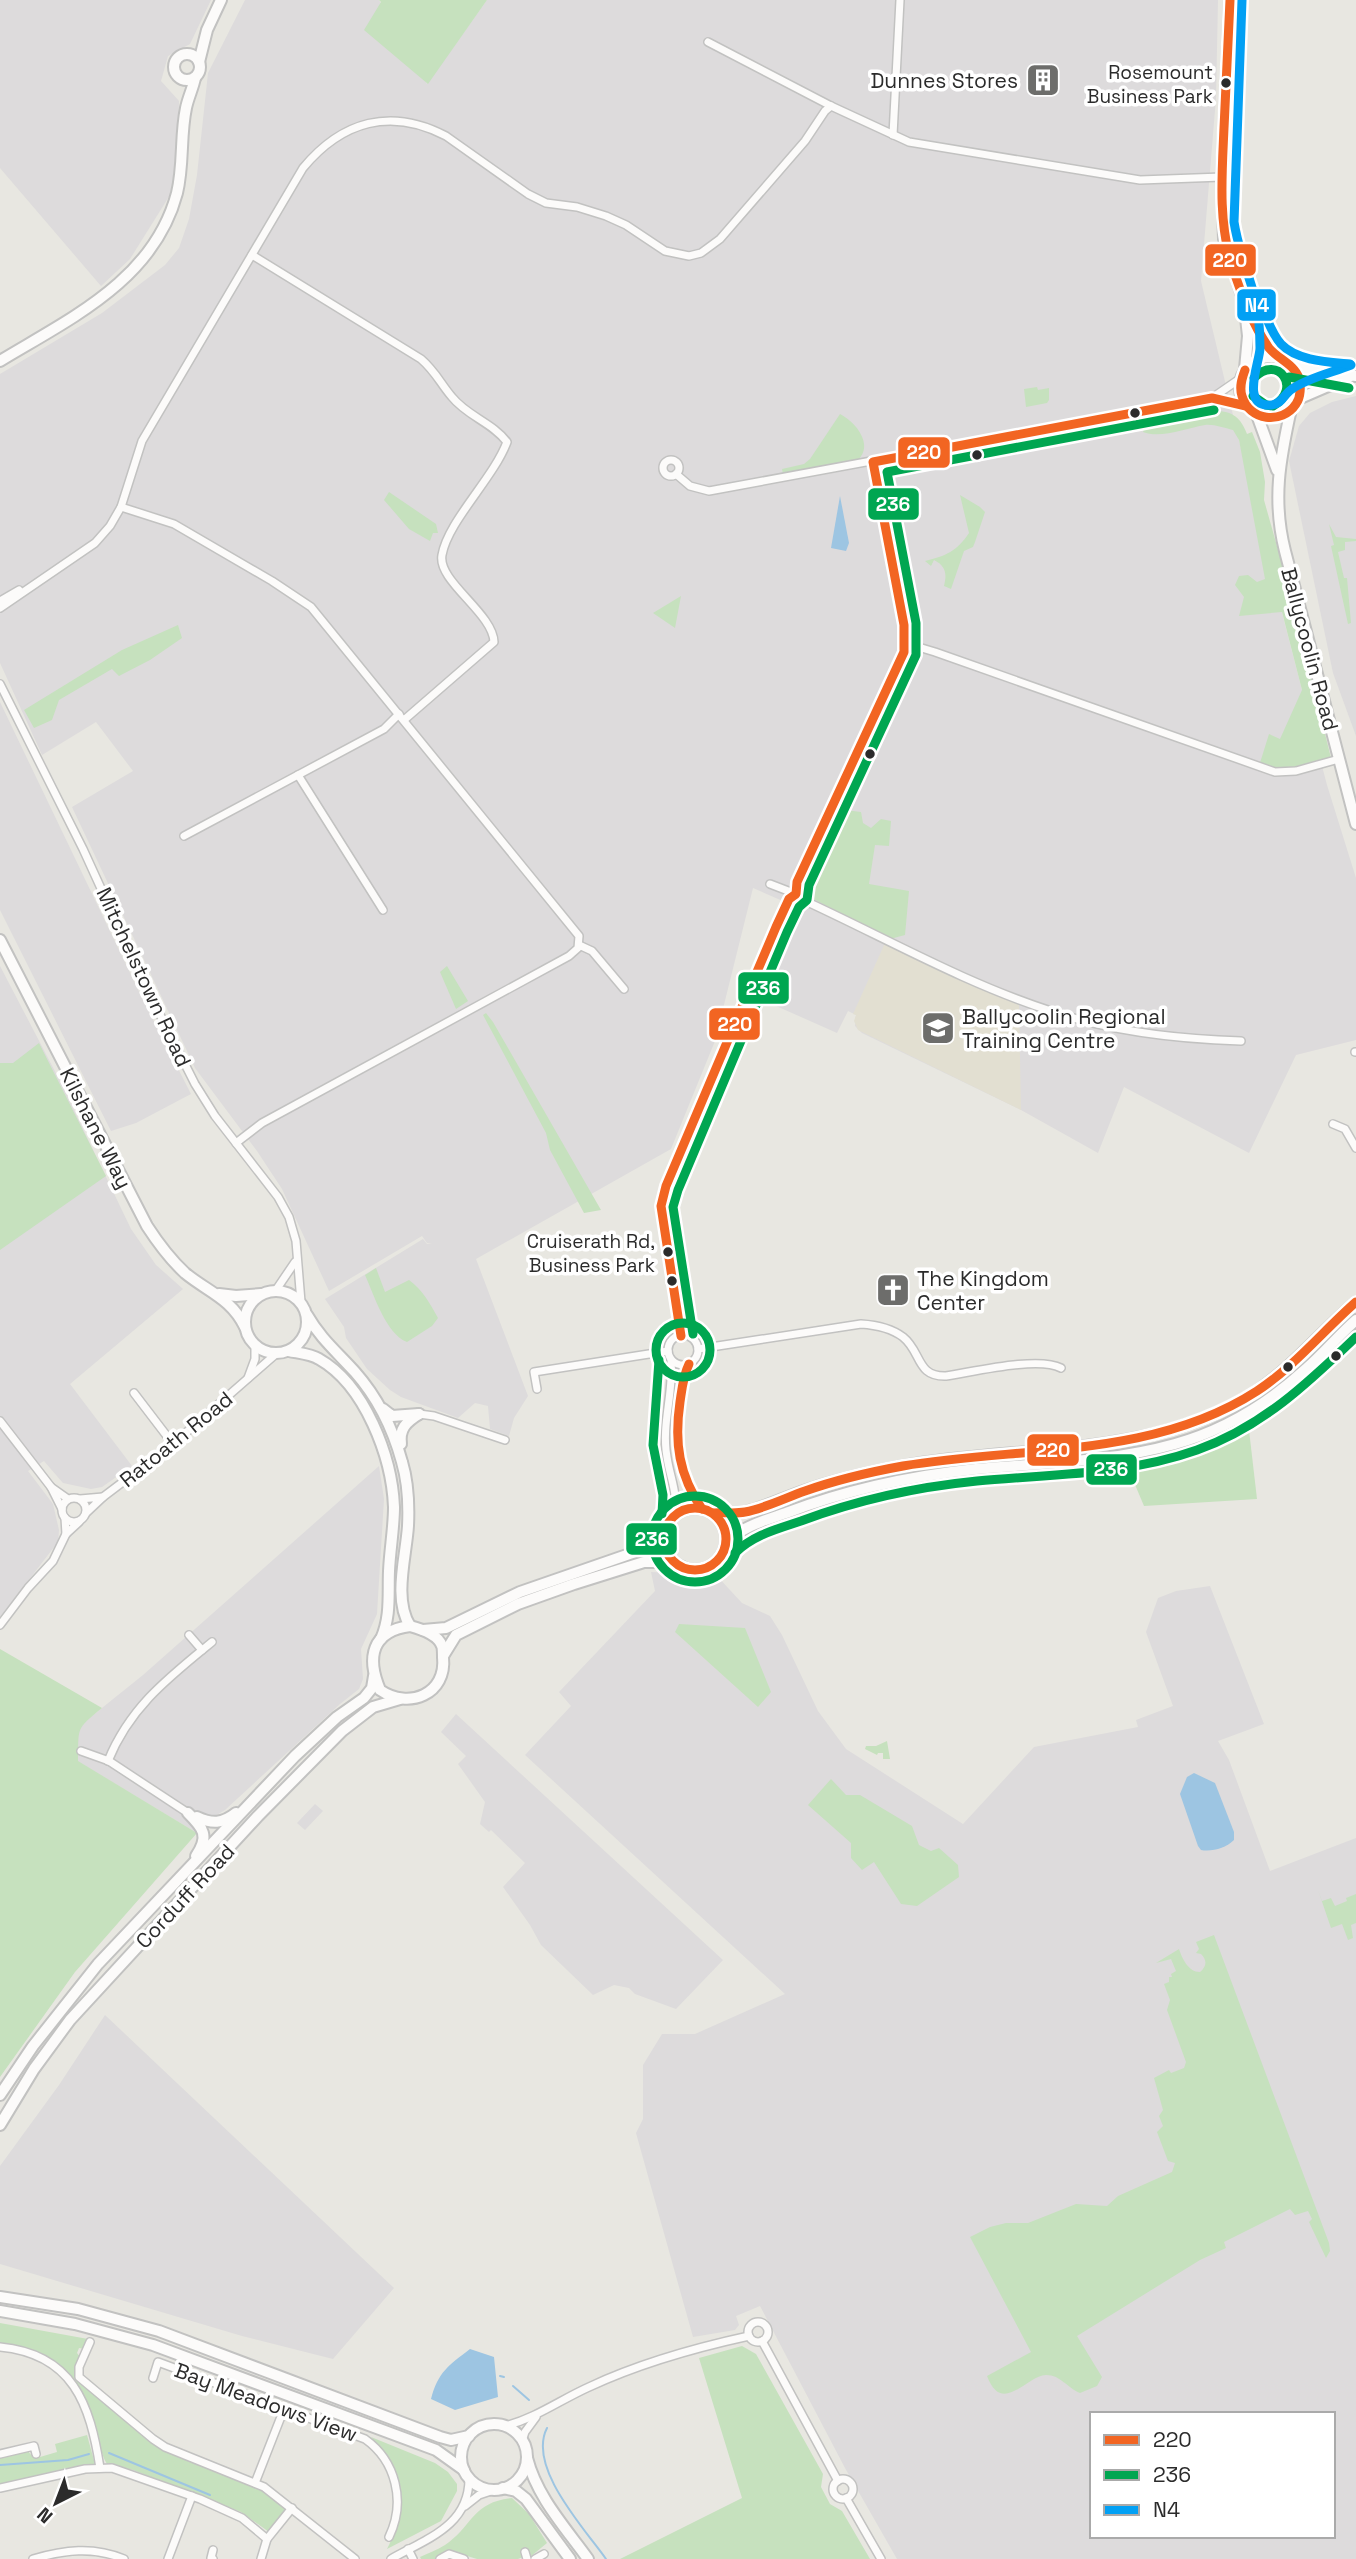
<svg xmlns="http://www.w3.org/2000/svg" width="1356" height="2559" viewBox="0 0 1356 2559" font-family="'Space Grotesk',sans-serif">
  <rect width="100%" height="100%" fill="#e8e7e1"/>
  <g fill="#dddbdc" fill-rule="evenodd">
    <polygon points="0,0 211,0 190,44 168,56 161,81 179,101 178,149 170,195 130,259 101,286 0,168"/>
    <polygon points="245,0 379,0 427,84 487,0 1218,0 1216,98 1201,281 1259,524 1302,690 1327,785 1356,878 1356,1040 1296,1055 1249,1153 1124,1087 1098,1153 1021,1110 862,1033 855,1026 856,1015 848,1011 837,1033 756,997 778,948 785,902 753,888 715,1041 671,1149 476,1259 528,1396 514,1418 509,1436 490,1429 488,1406 475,1403 458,1418 401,1397 390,1390 367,1369 346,1338 344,1327 325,1299 423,1239 427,1244 432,1243 427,1243 422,1236 329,1291 282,1189 257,1151 195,1068 72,807 133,771 96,722 42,755 0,663 0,374 102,313 165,265 179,248 189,219 197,175 208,73"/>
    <polygon points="1356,396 1356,736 1333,673 1289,461 1299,426 1310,413 1332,402"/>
    <polygon points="0,702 142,998 191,1094 136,1123 111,1131 0,910"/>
    <polygon points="0,966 60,1081 131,1229 156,1265 183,1289 70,1384 132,1466 102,1487 91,1489 63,1483 44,1461 28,1471 53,1504 59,1530 58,1542 0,1617"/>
    <polygon points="379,1466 384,1499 377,1614 361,1649 363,1679 359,1689 340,1704 225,1810 210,1819 197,1833 77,1761 76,1734 82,1724 143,1675"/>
    <path d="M651,1572L673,1573L684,1580L705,1581L717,1576L742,1603L770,1616L782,1635L818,1711L846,1749L963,1824L1034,1747L1138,1727L1136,1720L1173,1706L1146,1632L1158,1598L1176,1591L1210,1586L1264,1724L1218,1741L1229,1760L1270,1871L1356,1838V2559H897L845,2468L760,2306L736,2316L739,2325L735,2330L693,2337L636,2133L643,2119V2065L662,2034H695L785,1994L525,1755L571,1706L559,1692L655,1591ZM1092,2414H1333V2536H1092Z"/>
    <polygon points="456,1714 723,1960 676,2009 635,1994 629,1988 614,1985 593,1995 541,1945 530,1925 503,1887 525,1863 491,1830 489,1832 480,1824 485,1802 458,1764 466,1756 441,1732"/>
    <polygon points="315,1804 323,1811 305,1830 297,1823"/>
    <polygon points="105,2015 394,2288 333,2359 242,2336 0,2264 0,2166 59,2085"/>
  </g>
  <polygon fill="#e2dfd1" points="885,943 1019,1005 1021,1110 858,1030 854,1021 856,1015 853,1014"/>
  <g fill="#c6e1be">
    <polygon points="379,0 487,0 428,84 364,30 381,2"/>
    <polygon points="1037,387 1038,390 1049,388 1049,400 1047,403 1026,407 1024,389"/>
    <path d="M1215,411C1233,411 1241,418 1247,434L1252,432L1260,452L1265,482L1264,500L1291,596L1331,758C1304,766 1287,775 1259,766L1269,734L1280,739L1302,690L1282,612L1239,616L1244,597L1235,585L1239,576L1248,575L1257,582L1265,579L1239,440L1233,430C1224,428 1214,424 1205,425C1187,428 1160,439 1143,432L1146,423Z"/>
    <path d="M840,414C856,422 874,445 858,460L783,474L782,469L804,464L810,459Z"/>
    <polygon points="389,492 436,524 438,533 433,533 430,541 409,529 384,500"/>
    <path d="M960,495L980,507L985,512L975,542L973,547L964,551L951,589L944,586C947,574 946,566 934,560L931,566L925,561C946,556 957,551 969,533Z"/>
    <polygon points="1329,524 1336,537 1356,539 1356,541 1345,542 1345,550 1338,552 1344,578 1347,578 1351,623 1348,624 1331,546 1334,545"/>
    <polygon points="681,596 675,628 653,613"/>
    <polygon points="178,625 182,638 150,660 119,676 112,669 59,700 52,720 34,728 24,710 122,650"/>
    <polygon points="837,809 861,812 863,823 871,828 881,819 891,821 889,846 875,845 869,884 909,891 905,935 890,939 802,893"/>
    <polygon points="447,966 468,1001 456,1009 440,972"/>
    <polygon points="486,1013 493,1022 601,1210 584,1213 550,1150 546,1133 483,1015"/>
    <polygon points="39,1043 106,1176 0,1250 0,1063 13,1063"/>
    <path d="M376,1268L385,1292L409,1280C423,1290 430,1304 438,1318L432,1326L407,1342C386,1334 374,1295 365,1275Z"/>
    <polygon points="1249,1430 1257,1499 1144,1506 1128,1468"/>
    <polygon points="679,1624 745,1628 771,1692 758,1707 675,1632"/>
    <path d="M0,1649L102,1708C75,1730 79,1727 78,1761L197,1833L75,1972L0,2077Z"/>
    <polygon points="887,1741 890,1759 883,1759 883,1753 878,1753 877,1755 865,1749 866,1746 876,1746"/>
    <polygon points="831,1779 846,1795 860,1795 912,1826 919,1845 931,1851 939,1848 958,1865 959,1877 917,1906 901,1904 874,1862 862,1870 851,1858 851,1843 808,1805"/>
    <polygon points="1318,1890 1322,1901 1331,1898 1335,1906 1347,1901 1346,1898 1356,1894 1356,1923 1351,1925 1353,1938 1348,1940 1342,1924 1331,1928"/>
    <path d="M1214,1935L1329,2243L1330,2251L1326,2258L1309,2222L1312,2219L1308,2211L1295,2215L1290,2209L1224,2242L1226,2248L1200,2260L1077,2336L1102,2377L1097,2386L1080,2393C1067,2388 1061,2375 1046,2375C1026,2376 1002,2416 987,2376L1031,2352L970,2237L990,2227L1006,2223H1028L1076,2204L1107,2206L1118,2196L1172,2172L1175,2163L1168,2161L1157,2132L1163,2126L1159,2116L1163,2110L1154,2078L1169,2070L1171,2073L1184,2068L1186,2062L1167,2010L1170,2000L1164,1984L1169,1982V1977H1172L1171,1974L1176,1971L1171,1959L1156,1963L1179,1949C1182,1958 1188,1972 1200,1972C1206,1967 1208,1961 1201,1954L1196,1953L1199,1949L1196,1942Z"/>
    <path d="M0,2323L88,2339L85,2349L79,2348L77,2353L81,2358L77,2375L164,2449L265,2489L288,2508L269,2532L241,2512L133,2470L107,2464C100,2453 100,2440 96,2428C83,2382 50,2346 0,2345Z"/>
    <polygon points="742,2346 756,2354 823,2474 821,2487 830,2504 842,2511 870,2559 620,2559 742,2498 699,2358"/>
    <polygon points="87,2435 95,2464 0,2484 0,2457 27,2450 32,2456 39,2454 40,2457 57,2452 55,2444"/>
    <path d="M371,2437L435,2463L448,2472L457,2484V2491L441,2521L387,2549C411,2501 404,2477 371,2437Z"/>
    <path d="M512,2498L529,2514L547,2543L530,2557L525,2550L523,2557L518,2559H477L451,2551L444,2552L437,2559H421L420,2557C428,2553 437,2550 445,2545C473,2526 472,2502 512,2498Z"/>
  </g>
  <g fill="#9dc5e2">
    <polygon points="840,496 849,543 846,551 831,548"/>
    <path d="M1194,1773L1215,1783L1234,1832V1840C1226,1848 1212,1852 1201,1850L1198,1846L1180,1794L1187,1777Z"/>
    <path d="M470,2349L494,2357L498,2397L455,2410L431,2399C438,2372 449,2365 470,2349Z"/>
  </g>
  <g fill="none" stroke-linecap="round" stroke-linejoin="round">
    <g stroke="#9dc5e2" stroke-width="2">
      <polyline points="500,2376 504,2377"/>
      <polyline points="513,2386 529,2400"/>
      <path d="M547,2428C527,2467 584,2528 606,2559"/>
      <polyline points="109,2453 210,2495"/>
      <polyline points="0,2465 68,2460 89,2454"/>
    </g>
    <g stroke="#c2c2c1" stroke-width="10">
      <g id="street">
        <polyline points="708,42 831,106 909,142 1140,180 1222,177"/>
        <polyline points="893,135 900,0"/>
        <path d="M252,255L421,359C436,372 440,383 452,397C467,416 493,423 507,442C493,479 448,521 442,555C437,581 493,613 494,642L404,720"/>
        <polyline points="1212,398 1241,378"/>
        <circle cx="671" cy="468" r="8"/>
        <polyline points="676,474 690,486 709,491 1212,398 1246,406"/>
        <polyline points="121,507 174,524 272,581 311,607 579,936 578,948 569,956 262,1123 236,1143"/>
        <polyline points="0,601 19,590"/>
        <path d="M0,608L95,543L110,526L121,507L142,441L303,168C342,121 391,107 446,136L528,194L546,203L577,207L606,216L626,225L665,251L689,256L701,253L720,239L805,141L825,111L831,106"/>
        <polyline points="905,643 935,652 1275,772 1296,771 1339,759"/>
        <polyline points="0,684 83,849 146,987 195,1084 215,1116 278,1197 289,1217 296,1241 301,1302"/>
        <polyline points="298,775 383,910"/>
        <polyline points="184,836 384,729 399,714"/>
        <path d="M770,884L796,894L801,899C884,937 964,983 1051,1011C1112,1032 1176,1039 1241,1041"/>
        <polyline points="796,894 797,882 904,652 904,625 873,462"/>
        <polyline points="579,945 592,951 624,989"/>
        <polyline points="1355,1052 1356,1052"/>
        <polyline points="1333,1124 1345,1129 1356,1148"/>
        <polyline points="680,1152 666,1186 661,1206 681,1336"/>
        <polyline points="276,1290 295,1262"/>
        <circle cx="683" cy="1350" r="15"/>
        <path d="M698,1349L861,1324C876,1325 891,1328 903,1337C922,1352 916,1377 946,1376C973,1372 1038,1356 1061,1368"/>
        <path d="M671,1360C674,1393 661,1424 667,1457C670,1478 679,1495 674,1516"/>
        <path d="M689,1364C683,1375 682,1388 680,1400C673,1444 676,1473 702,1509"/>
        <polyline points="248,1378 255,1359 255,1344"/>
        <polyline points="537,1389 534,1372 668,1351"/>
        <polyline points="134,1393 173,1444"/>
        <polyline points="419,1414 434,1416 505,1440"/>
        <polyline points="0,1421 51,1487"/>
        <polyline points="103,1497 173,1444 277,1353"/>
        <circle cx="74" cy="1510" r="12"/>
        <polyline points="80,1499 103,1497 86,1513"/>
        <polyline points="62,1509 51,1487 68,1499"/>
        <polyline points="65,1518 66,1534 79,1522"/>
        <polyline points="0,1625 28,1588 53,1561 66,1534"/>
        <polyline points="189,1635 202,1650"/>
        <polyline points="81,1751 109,1761 188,1813"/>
        <path d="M108,1761C130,1707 168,1678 212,1642"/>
        <circle cx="758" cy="2332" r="10"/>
        <polyline points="762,2341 838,2481"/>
        <polyline points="90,2342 79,2367 79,2377 153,2439 165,2447 264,2487 355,2559"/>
        <path d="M0,2347C73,2354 90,2404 100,2468"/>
        <path d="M153,2378L158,2362L365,2439C396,2461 406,2502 389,2537"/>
        <path d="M505,2426C536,2418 560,2400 589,2387C640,2363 694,2348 749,2336"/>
        <polyline points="522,2441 525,2432 536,2417"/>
        <polyline points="0,2454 34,2446 36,2454"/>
        <circle cx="843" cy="2489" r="10"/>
        <polyline points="255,2483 284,2409"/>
        <polyline points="0,2488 85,2469 112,2468 200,2499 242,2518 267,2539"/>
        <polyline points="846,2498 881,2559"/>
        <polyline points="465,2506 479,2495 494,2490"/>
        <polyline points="408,2549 413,2559"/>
        <polyline points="525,2552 527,2559"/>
        <path d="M33,2559C64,2550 93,2546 124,2559"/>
        <polyline points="168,2559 192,2496"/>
        <polyline points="213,2559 211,2558 213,2550"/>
        <polyline points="261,2559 267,2539 292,2508"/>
        <path d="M391,2559C426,2539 469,2526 469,2479"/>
        <polyline points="440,2559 449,2554 464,2559"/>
        <polyline points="535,2559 544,2554"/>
      </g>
    </g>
    <g stroke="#c2c2c1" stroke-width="14">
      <g id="secondary">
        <polyline points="1230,0 1222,177 1224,239 1243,299 1264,338 1278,358"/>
        <circle cx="187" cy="67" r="13"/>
        <polyline points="199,62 207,30 221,0"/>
        <circle cx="1270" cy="387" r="30"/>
        <path d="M0,361C71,318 154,280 177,193C184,164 180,136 186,108C188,98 193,88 195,78"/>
        <polyline points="1291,365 1328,373 1356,376"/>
        <polyline points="1245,369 1248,336 1245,309"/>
        <polyline points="1298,399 1349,377"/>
        <path d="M1291,409C1280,459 1272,500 1285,551L1356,824"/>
        <polyline points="1257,415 1277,470"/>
        <path d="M0,940L147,1226C158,1243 170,1259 185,1273C208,1292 231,1298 245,1327"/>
        <circle cx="276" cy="1322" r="31"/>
        <polyline points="219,1294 236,1296 261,1294"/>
        <path d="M307,1315C320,1338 338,1353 355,1372C378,1398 393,1429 402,1462C408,1482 409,1505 408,1526C406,1557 393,1599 410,1626"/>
        <path d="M289,1351C298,1353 311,1354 319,1359C365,1385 392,1457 394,1507C394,1528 390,1549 389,1571C388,1595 391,1616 381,1639"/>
        <polyline points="383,1409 392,1416 419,1414"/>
        <path d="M401,1444C399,1429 406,1422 419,1414"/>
        <circle cx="695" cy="1539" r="31"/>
        <path d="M713,1513C723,1512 734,1514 745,1512C767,1507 788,1496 810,1489C840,1479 871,1472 903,1466C1019,1445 1155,1459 1257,1391C1294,1366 1322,1331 1356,1302"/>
        <path d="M726,1544C742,1526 763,1521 786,1513C846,1490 911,1476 976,1469C1042,1463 1111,1462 1175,1444C1225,1430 1269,1403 1307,1368C1324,1353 1339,1335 1356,1320"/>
        <path d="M410,1626C421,1629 438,1634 442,1646C443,1647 443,1656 443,1657C447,1694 409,1710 380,1690C366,1657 372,1631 410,1626Z"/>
        <polyline points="423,1630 446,1628 520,1592 644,1549 657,1540 666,1529"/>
        <polyline points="443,1656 456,1635 518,1604 574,1584 644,1562 665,1562 683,1567"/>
        <path d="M188,1813C203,1828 210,1836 196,1856"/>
        <path d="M197,1817C212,1824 222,1824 236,1813"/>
        <polyline points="0,2095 33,2046 98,1964 295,1756 337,1717 364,1698 372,1688 374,1676"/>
        <polyline points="0,2125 34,2069 70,2020 258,1816 342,1731 373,1707 400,1699"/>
        <polyline points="0,2297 78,2309 159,2331 440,2437 451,2440 469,2436"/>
        <polyline points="0,2311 75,2324 153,2345 436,2450 464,2470"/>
        <circle cx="494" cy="2457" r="33"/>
        <path d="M527,2458C537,2497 565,2527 588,2559"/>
        <polyline points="503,2488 516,2491 526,2499 570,2559"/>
      </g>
    </g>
    <use href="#street" stroke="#fcfbfa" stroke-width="7"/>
    <use href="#secondary" stroke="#fcfbfa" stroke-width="10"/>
    <g stroke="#fff" stroke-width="14">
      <g id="bus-1">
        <path d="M1230,0C1228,43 1226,85 1224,128C1222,174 1218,221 1232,266C1241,293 1252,324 1269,348C1278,359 1294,364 1299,378C1301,386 1301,397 1296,404C1282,425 1249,421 1242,396C1239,387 1242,378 1245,370"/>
        <polyline points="681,1336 661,1206 666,1186 776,927 789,899 796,894 797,882 904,652 904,625 873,462 1212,398 1246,406"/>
        <path d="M689,1364C683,1376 682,1389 680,1402C674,1443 679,1475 702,1509"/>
        <circle cx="695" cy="1539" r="31"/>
        <path d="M713,1513C724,1512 734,1514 745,1512C766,1508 785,1498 805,1491C836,1480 870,1472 903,1466C1021,1446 1152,1459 1257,1391C1294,1367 1323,1331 1356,1302"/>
      </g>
    </g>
    <g stroke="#fff" stroke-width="14">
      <g id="bus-2">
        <polyline points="1289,377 1349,388"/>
        <path d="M1253,396L1266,405L1273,406C1303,389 1278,353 1254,378"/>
        <circle cx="683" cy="1350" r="27"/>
        <polyline points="693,1334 673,1207 678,1190 787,932 799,907 807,900 809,885 916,655 916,623 887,472 1214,410"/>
        <polyline points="659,1360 653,1445 663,1495 662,1514"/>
        <circle cx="695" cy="1539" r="43"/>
        <path d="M735,1553C753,1535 777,1529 801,1521C857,1500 917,1487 977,1481C1051,1474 1127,1475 1197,1450C1262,1427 1308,1383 1356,1337"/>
      </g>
    </g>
    <g stroke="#fff" stroke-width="14">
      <g id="bus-3">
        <path d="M1242,0L1234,222C1238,248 1247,270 1254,294C1259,312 1260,330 1260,348C1260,362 1239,408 1272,405C1282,404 1284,394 1292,389C1307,378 1334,372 1351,365"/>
        <path d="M1260,304C1267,317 1271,333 1281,344C1297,361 1329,362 1350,364"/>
      </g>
    </g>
    <use href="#bus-1" stroke="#f26522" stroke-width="9"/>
    <use href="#bus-2" stroke="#00a651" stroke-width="9"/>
    <use href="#bus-3" stroke="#02a0f4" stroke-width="9"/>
  </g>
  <defs>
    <g id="building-square" transform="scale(1.75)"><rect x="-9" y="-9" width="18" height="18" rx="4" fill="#6d6d6b" stroke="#fff"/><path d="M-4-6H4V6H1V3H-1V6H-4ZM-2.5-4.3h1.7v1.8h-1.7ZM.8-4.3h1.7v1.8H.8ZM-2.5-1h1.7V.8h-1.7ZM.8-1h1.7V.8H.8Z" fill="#fff"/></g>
    <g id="university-square" transform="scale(1.75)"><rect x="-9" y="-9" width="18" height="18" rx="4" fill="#6d6d6b" stroke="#fff"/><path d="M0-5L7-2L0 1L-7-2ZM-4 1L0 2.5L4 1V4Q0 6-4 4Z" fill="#fff"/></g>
    <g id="church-square" transform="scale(1.75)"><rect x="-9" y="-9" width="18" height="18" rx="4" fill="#6d6d6b" stroke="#fff"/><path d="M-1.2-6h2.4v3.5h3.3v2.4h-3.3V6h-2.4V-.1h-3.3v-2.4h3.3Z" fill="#fff"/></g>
  </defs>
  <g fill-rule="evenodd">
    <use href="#building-square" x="1043" y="80"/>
    <use href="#university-square" x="938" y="1028"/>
    <use href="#church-square" x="893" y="1290"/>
  </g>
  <g fill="#2b2b2b" stroke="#fff" stroke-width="2.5">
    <circle cx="1226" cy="83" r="6"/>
    <circle cx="1135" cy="413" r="6"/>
    <circle cx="977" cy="455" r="6"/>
    <circle cx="870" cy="754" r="6"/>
    <circle cx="668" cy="1252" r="6"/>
    <circle cx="672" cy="1281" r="6"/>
    <circle cx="1336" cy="1356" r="6"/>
    <circle cx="1288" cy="1367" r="6"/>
  </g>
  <g text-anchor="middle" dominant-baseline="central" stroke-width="7" stroke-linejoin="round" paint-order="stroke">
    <g font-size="19" fill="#2b2b2b" stroke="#fff" text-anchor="end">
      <text x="1213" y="72">Rosemount<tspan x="1213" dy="24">Business Park</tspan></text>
      <text x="655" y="1241">Cruiserath Rd,<tspan x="655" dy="24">Business Park</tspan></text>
    </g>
    <g font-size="21" fill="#2b2b2b" stroke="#fff" text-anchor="start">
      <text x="1018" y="80" text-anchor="end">Dunnes Stores</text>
      <text x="962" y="1016">Ballycoolin Regional<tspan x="962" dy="24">Training Centre</tspan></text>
      <text x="917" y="1278">The Kingdom<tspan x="917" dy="24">Center</tspan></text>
    </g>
    <g font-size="21" fill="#2b2b2b" stroke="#fff">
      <text transform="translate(1310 649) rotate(75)">Ballycoolin Road</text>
      <text transform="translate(144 977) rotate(65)">Mitchelstown Road</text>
      <text transform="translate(96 1128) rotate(63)">Kilshane Way</text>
      <text transform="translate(176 1439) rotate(-39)">Ratoath Road</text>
      <text transform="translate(185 1896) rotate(-47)">Corduff Road</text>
      <text transform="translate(266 2402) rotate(20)">Bay Meadows View</text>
    </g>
  </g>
  <g stroke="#fff" stroke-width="2.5">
    <rect x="1204" y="243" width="53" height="34" rx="7" fill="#f26522"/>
    <rect x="1236" y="288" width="41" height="34" rx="7" fill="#02a0f4"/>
    <rect x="897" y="436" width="54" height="33" rx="7" fill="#f26522"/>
    <rect x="867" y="487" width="53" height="34" rx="7" fill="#00a651"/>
    <rect x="737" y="971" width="53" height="34" rx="7" fill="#00a651"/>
    <rect x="708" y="1007" width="53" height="34" rx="7" fill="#f26522"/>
    <rect x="1026" y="1433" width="54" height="34" rx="7" fill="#f26522"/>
    <rect x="1085" y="1453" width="53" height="33" rx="7" fill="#00a651"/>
    <rect x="625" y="1522" width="53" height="34" rx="7" fill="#00a651"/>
  </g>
  <g font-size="19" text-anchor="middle" font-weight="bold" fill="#fff">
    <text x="1230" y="267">220</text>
    <text x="1257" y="312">N4</text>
    <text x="924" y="459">220</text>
    <text x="893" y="511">236</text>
    <text x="763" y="995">236</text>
    <text x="735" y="1031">220</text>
    <text x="1053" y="1457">220</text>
    <text x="1111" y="1476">236</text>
    <text x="652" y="1546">236</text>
  </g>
  <rect x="1090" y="2412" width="245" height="126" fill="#ffffff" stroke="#aaaaaa" stroke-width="2"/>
  <rect x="1104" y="2435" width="35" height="10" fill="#f26522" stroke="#aaaaaa" stroke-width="2"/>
  <text x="1153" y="2447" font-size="21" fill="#2b2b2b">220</text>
  <rect x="1104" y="2470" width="35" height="10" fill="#00a651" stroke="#aaaaaa" stroke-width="2"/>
  <text x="1153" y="2482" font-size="21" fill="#2b2b2b">236</text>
  <rect x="1104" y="2505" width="35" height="10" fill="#02a0f4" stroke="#aaaaaa" stroke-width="2"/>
  <text x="1153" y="2517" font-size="21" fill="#2b2b2b">N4</text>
  <g transform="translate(56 2503) rotate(222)" stroke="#ffffff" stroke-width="5" paint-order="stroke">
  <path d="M0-5L12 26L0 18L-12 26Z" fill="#2b2b2b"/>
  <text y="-10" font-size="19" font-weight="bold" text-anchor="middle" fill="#2b2b2b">N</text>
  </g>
</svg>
